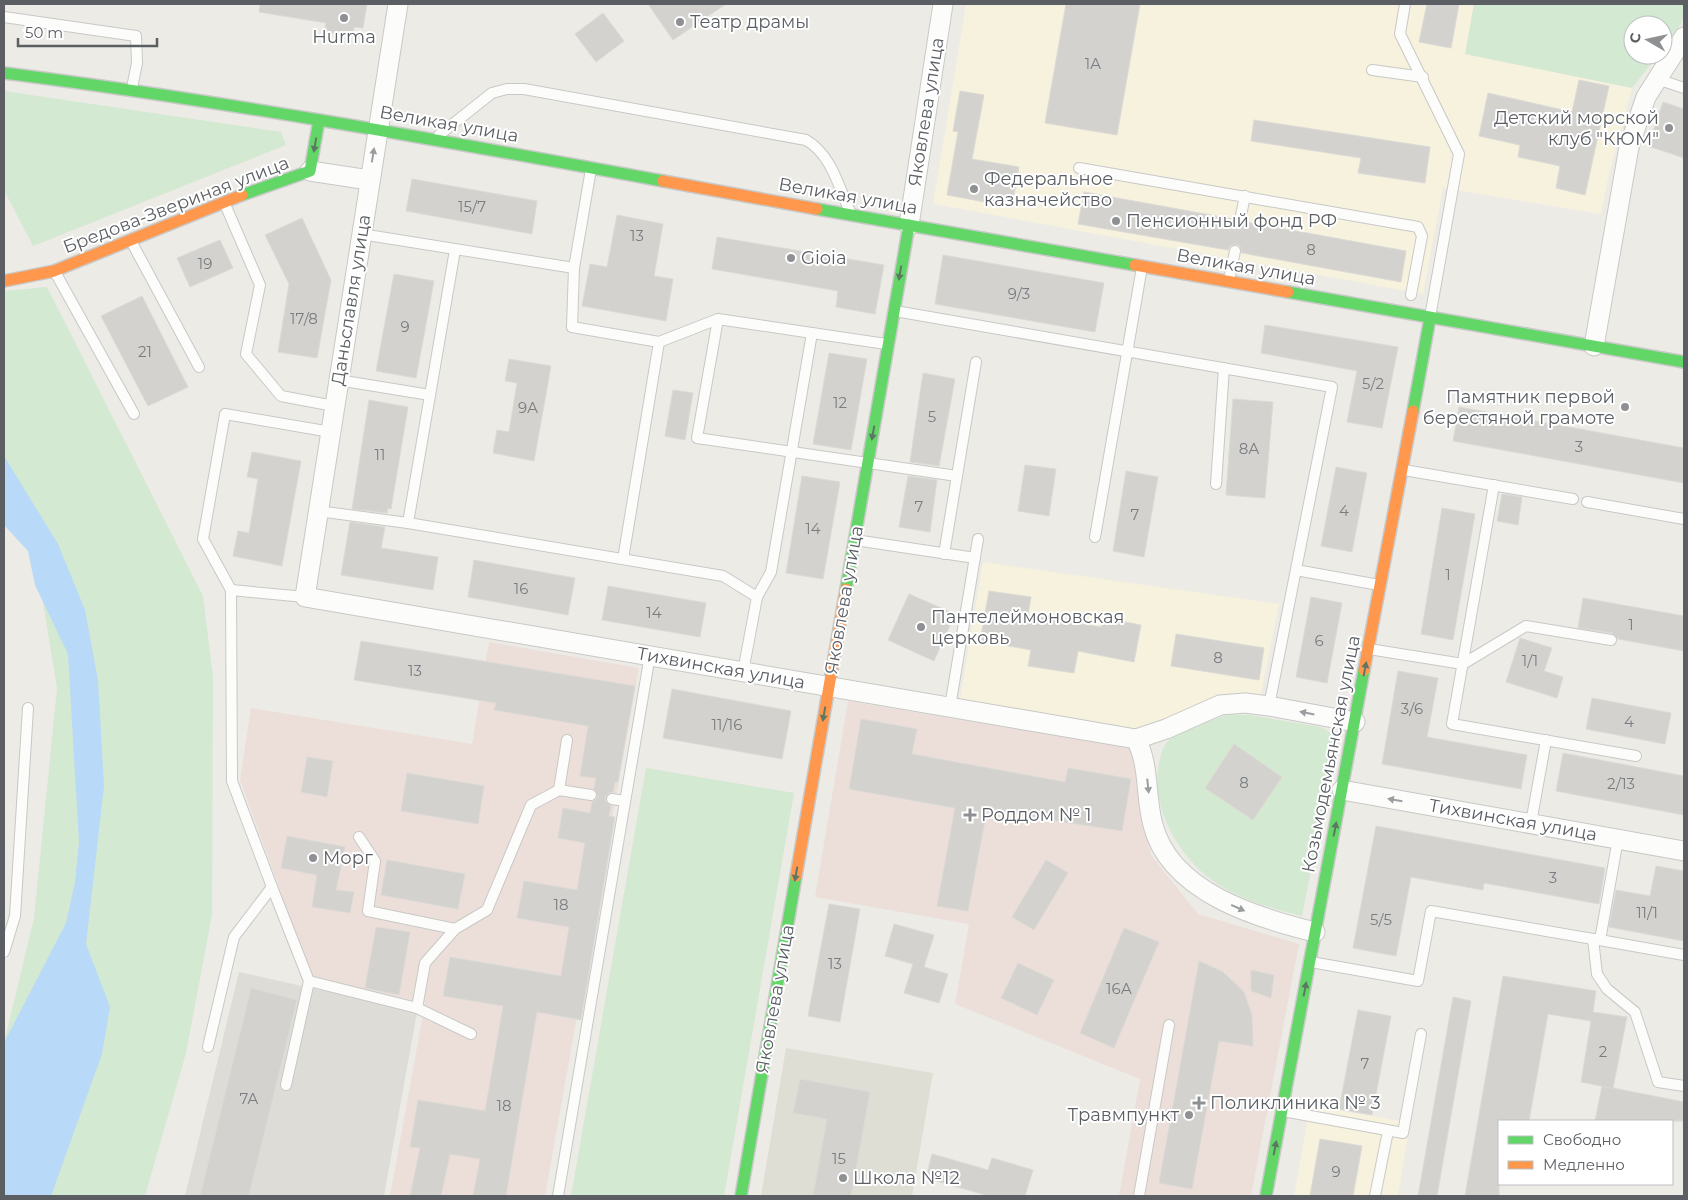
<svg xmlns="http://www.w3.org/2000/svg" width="1688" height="1200" viewBox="0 0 1688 1200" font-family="Montserrat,sans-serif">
  <rect width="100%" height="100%" fill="#ecebe6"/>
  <g fill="#f6f2de">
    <polygon points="966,4 1474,4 1466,54 1632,88 1609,174 1601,214 1443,188 1423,294 933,204"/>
    <polygon points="983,562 1279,604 1260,699 1207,702 1134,730 960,700"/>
    <polygon points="1310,1105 1410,1123 1398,1196 1294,1196"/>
  </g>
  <polygon fill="#dddcd7" points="239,972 417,1012 384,1196 185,1196"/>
  <polygon fill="#dfded5" points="786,1048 933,1073 912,1196 761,1196"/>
  <g fill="#ecdfda">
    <polygon points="489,642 639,668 545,1196 390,1196 425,1003 312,978 240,780 251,708 472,744"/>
    <polygon points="848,701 1132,748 1151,855 1198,914 1299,944 1251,1196 1119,1196 1140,1079 955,1004 969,924 815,897"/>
  </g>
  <g fill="#d3e9d2">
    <path d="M1474,4H1684C1684,26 1676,32 1663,49V25H1633V55H1658L1632,88L1465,54Z"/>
    <polygon points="4,91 281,132 286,145 33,246 4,190"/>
    <polygon points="47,287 203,596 213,677 212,915 186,1053 145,1196 4,1196 4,1043 34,918 57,688 33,542 4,484 4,291"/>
    <path d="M1249,715L1321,727L1337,737L1302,916C1270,908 1234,898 1208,877C1175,851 1151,805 1159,763C1161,754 1163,745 1170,739C1178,734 1213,719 1223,716C1231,714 1241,715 1249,715Z"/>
    <polygon points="646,768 794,793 724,1196 571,1196"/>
  </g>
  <polygon fill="#b8d9f8" points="4,456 58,544 85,610 98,680 104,786 86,944 110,1007 102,1054 51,1196 4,1196 4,1047 6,1039 66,923 75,882 79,842 68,654 35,585 28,551 4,525"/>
  <g fill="#d3d2cf" stroke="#dcdad5">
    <polygon points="260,4 367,4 363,28 354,27 353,36 324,32 326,23 259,12"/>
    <polygon points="648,4 726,4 673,40"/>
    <polygon points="1066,4 1140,4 1117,135 1045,123"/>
    <polygon points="1427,4 1459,4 1451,48 1419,42"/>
    <polygon points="603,13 624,41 596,62 575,34"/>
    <polygon points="1579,80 1609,86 1585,195 1556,188 1560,166 1518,157 1520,145 1479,136 1488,93 1572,112"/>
    <polygon points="960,91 984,95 972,159 1019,167 1012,207 947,195 958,132 953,131"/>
    <polygon points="1663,102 1684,109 1684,158 1648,146"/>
    <polygon points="1254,120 1430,147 1425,183 1358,173 1361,158 1251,141"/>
    <polygon points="412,179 537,201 532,234 406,211"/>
    <polygon points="1084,192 1233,219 1235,225 1239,227 1247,222 1406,251 1401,282 1242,253 1240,246 1236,244 1230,246 1228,250 1078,224"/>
    <polygon points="617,215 663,224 654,276 673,279 666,321 582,306 590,264 607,267"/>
    <polygon points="302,218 331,280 317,358 278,352 289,284 265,235"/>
    <polygon points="717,237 884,265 875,314 836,307 838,291 712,269"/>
    <polygon points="220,240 233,268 190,287 177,258"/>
    <polygon points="943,255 1104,283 1095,332 935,304"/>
    <polygon points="394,274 434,281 416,378 376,371"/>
    <polygon points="142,296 188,387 148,406 101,316"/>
    <polygon points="1265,325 1398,347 1382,428 1347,422 1357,371 1261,353"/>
    <polygon points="829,353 867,359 851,450 813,444"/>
    <polygon points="509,359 551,366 534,461 493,453 497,430 509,432 517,383 505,381"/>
    <polygon points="923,373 955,379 939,466 910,462"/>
    <polygon points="673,390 693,393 685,440 665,436"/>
    <polygon points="1233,399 1273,402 1265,498 1226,495"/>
    <polygon points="369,400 408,407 391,509 388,508 387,513 352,509"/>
    <polygon points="1459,407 1684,448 1684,483 1453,441"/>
    <polygon points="252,452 301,461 282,566 233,556 238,531 249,533 258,479 247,477"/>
    <polygon points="1025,465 1056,469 1049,516 1018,511"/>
    <polygon points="1336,467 1367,473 1352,552 1321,546"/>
    <polygon points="1126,471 1158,477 1144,557 1113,551"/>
    <polygon points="802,476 840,482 823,579 786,573"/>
    <polygon points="908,476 937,480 930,532 899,527"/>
    <polygon points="1502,494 1522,497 1518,525 1497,521"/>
    <polygon points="1442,508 1475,514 1453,640 1421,634"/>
    <polygon points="350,522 385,527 381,548 438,557 433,590 341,575"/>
    <polygon points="474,560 575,578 568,615 468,597"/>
    <polygon points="608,586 706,603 700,637 602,620"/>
    <polygon points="989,591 1031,597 1028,615 1101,627 1103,618 1141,625 1134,662 1078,651 1074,673 1028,666 1031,650 980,641"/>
    <polygon points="909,594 955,614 934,661 888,640"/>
    <polygon points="1311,597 1342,603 1327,683 1296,677"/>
    <polygon points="1583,598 1684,616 1684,651 1618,639 1612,633 1578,628"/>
    <polygon points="1176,634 1264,648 1259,680 1171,666"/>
    <polygon points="1520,638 1552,648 1544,671 1563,677 1557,698 1506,682"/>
    <polygon points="361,641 635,686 618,782 615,782 613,792 609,793 605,797 606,802 611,806 609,816 615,817 581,1020 537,1012 506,1196 473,1196 480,1159 450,1154 441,1196 410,1196 420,1148 410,1147 418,1100 485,1111 503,1006 443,996 450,957 561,976 569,927 517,918 524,881 577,890 585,843 558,838 563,808 590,813 592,802 598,797 594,789 596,778 580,776 588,726 494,710 496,703 354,680"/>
    <polygon points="1398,671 1438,678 1427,737 1527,755 1521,789 1382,764"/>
    <polygon points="672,689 791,711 782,759 663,738"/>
    <polygon points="1592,698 1671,713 1665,744 1586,729"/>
    <polygon points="861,719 917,729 912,754 1065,782 1068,768 1131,779 1122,831 987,810 968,911 937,906 955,808 849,789"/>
    <polygon points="1234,744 1282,777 1253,820 1205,788"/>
    <polygon points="1563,753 1684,776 1684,815 1556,791"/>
    <polygon points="307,757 333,761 327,797 301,792"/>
    <polygon points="407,773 484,786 478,824 401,811"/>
    <polygon points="1376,826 1605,868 1599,904 1484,883 1483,890 1411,877 1396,956 1353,948"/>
    <polygon points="287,836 345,847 336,890 354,892 350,913 312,907 317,875 281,868"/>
    <polygon points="387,860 465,874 458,909 381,895"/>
    <polygon points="1046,860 1068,873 1034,930 1012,917"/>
    <polygon points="1656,866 1684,871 1684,941 1609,927 1616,890 1650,896"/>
    <polygon points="829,904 860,909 840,1022 808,1016"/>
    <polygon points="894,924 934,935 924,967 948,974 939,1003 904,993 913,964 885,956"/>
    <polygon points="376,927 410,932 399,995 365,988"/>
    <polygon points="1124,928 1159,942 1114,1048 1080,1033"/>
    <polygon points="1199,961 1223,972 1244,992 1252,1015 1253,1046 1219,1041 1192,1189 1159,1183"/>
    <polygon points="1018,963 1054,980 1037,1015 1001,998"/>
    <polygon points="1251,970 1274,975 1271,998 1251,991"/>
    <polygon points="1503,976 1596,991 1593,1012 1627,1017 1613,1088 1684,1102 1684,1121 1595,1121 1602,1086 1611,1088 1581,1082 1591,1021 1548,1014 1529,1121 1499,1121 1499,1196 1465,1196"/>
    <polygon points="251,988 297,1000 249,1196 200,1196"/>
    <polygon points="1453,997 1471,1001 1437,1196 1418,1196"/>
    <polygon points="1358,1010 1391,1016 1372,1115 1339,1109"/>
    <polygon points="800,1079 870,1092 851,1196 813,1196 827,1119 793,1113"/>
    <polygon points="1320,1139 1362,1146 1353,1196 1310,1196"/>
    <polygon points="932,1154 988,1170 992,1158 1033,1170 1025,1196 989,1196 926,1178"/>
  </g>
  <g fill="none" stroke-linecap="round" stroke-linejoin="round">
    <g stroke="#c8c8c6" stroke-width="12">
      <g id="lane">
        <polyline points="1405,4 1400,34 1459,154 1430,317"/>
        <polyline points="4,17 136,36 137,63 132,88"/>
        <polyline points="1372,70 1423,77"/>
        <polyline points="1657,79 1684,88"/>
        <path d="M439,135L492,93L507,89H524L806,140C831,154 839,187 850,212"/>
        <polyline points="1079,168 1418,227 1422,236 1411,295"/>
        <polyline points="591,169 574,268 572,327 659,342 623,559"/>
        <polyline points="224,202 260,285 246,354 281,396 334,406"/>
        <polyline points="1240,220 1245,196"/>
        <polyline points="361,234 574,268"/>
        <polyline points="131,241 199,367"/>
        <polyline points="455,250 408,523 723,576 757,597 743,672"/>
        <polyline points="55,272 134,414"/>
        <polyline points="1229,280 1235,251"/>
        <polyline points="895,311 1332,387 1269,706"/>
        <polyline points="718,319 697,438 957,476"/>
        <polyline points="659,342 718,319 812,333"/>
        <polyline points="338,380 430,395"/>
        <polyline points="1404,470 1573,499"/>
        <polyline points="1216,484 1224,368"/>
        <polyline points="1494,485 1452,724 1636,756"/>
        <polyline points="1587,502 1684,519"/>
        <polyline points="318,511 408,523"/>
        <polyline points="1095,537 1142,267"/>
        <polyline points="855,540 975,558"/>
        <polyline points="944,554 976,362"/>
        <polyline points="1296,570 1379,585"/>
        <polyline points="231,590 305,597"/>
        <polyline points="757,597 771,572 812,333 886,344"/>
        <polyline points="1369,649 1463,664 1526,626 1611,640"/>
        <polyline points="950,707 978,539"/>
        <polyline points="559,790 567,740"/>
        <polyline points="612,799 625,801"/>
        <polyline points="1531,823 1546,740"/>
        <polyline points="359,837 375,861 368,911 455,929"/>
        <polyline points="272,887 309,981 417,1008"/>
        <polyline points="1594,939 1684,955"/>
        <polyline points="1600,940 1618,839"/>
        <polyline points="4,952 15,916 28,708"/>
        <polyline points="1311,962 1418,981 1431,911 1593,939 1597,974 1607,989 1635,1012 1658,1082 1684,1086"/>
        <polyline points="471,1034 417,1008 425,963 455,929 487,910 531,805 559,790 591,795"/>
        <polyline points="208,1047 234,937 272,887 232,781 231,590 203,539 225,414 331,432"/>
        <polyline points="286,1085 309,981"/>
        <polyline points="1283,1111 1403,1133 1421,1034"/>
        <polyline points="558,1196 650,655"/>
        <polyline points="1139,1196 1169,1025"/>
        <polyline points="1375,1196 1388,1131"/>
      </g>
    </g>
    <g stroke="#c8c8c6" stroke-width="21">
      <g id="street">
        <polyline points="398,4 305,597 1136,739 1166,729 1220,705 1245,703 1269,706 1355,722"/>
        <polyline points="310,171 369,180"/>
        <polyline points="909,225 943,4"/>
        <polyline points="1594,346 1629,147 1646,97 1684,37"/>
        <path d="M1136,739C1150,766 1145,796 1153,825C1170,892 1257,918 1315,932"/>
        <polyline points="1342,790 1684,851"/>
      </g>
    </g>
    <g stroke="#c8c9c8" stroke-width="14">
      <g id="fast">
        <path d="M4,73C225,101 444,141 663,181"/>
        <polyline points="242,195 310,171 319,120"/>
        <polyline points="817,209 1135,265"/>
        <polyline points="1288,292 1684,362"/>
        <polyline points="1413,411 1430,318"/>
        <polyline points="846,589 909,225"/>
        <polyline points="741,1196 796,876"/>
        <polyline points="1266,1196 1364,670"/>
      </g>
    </g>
    <g stroke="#c8c9c8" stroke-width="14">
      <g id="slow">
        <polyline points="663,181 817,209"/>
        <polyline points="1135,265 1288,292"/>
        <polyline points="4,281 54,271 242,195"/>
        <polyline points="1364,670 1413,411"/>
        <polyline points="796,876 846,589"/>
      </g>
    </g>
    <use href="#lane" stroke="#fcfcfb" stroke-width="10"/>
    <use href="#street" stroke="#fcfcfb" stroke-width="19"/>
    <use href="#fast" stroke="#63d668" stroke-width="11"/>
    <use href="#slow" stroke="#ff974d" stroke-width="11"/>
  </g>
  <defs><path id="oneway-solid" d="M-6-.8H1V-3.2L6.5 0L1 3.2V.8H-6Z" transform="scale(1.25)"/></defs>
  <g fill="#5d7765">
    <use href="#oneway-solid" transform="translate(315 145) rotate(100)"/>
    <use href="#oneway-solid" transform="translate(900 273) rotate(100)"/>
    <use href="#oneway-solid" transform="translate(873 433) rotate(100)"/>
    <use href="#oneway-solid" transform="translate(1365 669) rotate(-79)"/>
    <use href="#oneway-solid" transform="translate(824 714) rotate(100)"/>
    <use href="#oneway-solid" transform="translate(1335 829) rotate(-79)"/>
    <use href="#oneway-solid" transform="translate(796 874) rotate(100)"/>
    <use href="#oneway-solid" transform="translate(1305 989) rotate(-79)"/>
    <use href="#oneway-solid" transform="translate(1275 1148) rotate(-79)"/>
  </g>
  <g fill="#9b9ea0">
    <use href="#oneway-solid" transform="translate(373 155) rotate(-81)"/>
    <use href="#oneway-solid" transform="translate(1307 713) rotate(-169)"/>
    <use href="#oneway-solid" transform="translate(1148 786) rotate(84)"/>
    <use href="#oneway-solid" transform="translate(1395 800) rotate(-170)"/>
    <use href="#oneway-solid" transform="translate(1238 908) rotate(24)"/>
  </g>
  <g fill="#8e9092" stroke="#fff" stroke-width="2">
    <circle cx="344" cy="18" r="5"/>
    <circle cx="680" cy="22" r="5"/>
    <circle cx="1669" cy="128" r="5"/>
    <circle cx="974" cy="189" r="5"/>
    <circle cx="1116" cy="221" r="5"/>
    <circle cx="791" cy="258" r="5"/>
    <circle cx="1625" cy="407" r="5"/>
    <circle cx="921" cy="627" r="5"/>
    <path d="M967.5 807.5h5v5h5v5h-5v5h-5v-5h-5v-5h5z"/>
    <circle cx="313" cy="858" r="5"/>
    <path d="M1196.5 1095.5h5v5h5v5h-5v5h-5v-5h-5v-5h5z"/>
    <circle cx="1189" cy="1115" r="5"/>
    <circle cx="843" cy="1178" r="5"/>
  </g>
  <g text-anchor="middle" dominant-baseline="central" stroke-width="4" stroke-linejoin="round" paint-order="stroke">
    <g font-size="15" fill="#7a7d80">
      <text x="1093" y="63">1А</text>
      <text x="472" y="206">15/7</text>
      <text x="637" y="235">13</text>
      <text x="1311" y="249">8</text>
      <text x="205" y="263">19</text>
      <text x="1019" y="293">9/3</text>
      <text x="304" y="318">17/8</text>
      <text x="405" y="326">9</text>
      <text x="145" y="351">21</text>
      <text x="1373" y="383">5/2</text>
      <text x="840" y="402">12</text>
      <text x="528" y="407">9А</text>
      <text x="932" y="416">5</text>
      <text x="1579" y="446">3</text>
      <text x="1249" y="448">8А</text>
      <text x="380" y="454">11</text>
      <text x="919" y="506">7</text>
      <text x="1344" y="510">4</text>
      <text x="1135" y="514">7</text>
      <text x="813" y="528">14</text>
      <text x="1448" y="574">1</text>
      <text x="521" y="588">16</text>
      <text x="654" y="612">14</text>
      <text x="1631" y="624">1</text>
      <text x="1319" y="640">6</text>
      <text x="1218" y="657">8</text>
      <text x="1530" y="660">1/1</text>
      <text x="415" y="670">13</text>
      <text x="1412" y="708">3/6</text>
      <text x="1629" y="721">4</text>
      <text x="727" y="724">11/16</text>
      <text x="1244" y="782">8</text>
      <text x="1621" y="783">2/13</text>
      <text x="1553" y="877">3</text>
      <text x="561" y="904">18</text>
      <text x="1647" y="912">11/1</text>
      <text x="1381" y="919">5/5</text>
      <text x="835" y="963">13</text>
      <text x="1119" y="988">16А</text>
      <text x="1603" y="1051">2</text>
      <text x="1365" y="1063">7</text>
      <text x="249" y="1098">7А</text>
      <text x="504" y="1105">18</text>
      <text x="839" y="1158">15</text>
      <text x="1336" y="1171">9</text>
    </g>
    <g font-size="18" fill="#5b5f64" stroke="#fff" text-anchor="start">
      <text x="690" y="22">Театр драмы</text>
      <text x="344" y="37" text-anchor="middle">Hurma</text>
      <text x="1659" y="118" text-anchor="end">Детский морской<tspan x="1659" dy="21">клуб "КЮМ"</tspan></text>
      <text x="984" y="179">Федеральное<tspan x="984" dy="21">казначейство</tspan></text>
      <text x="1126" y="221">Пенсионный фонд РФ</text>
      <text x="801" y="258">Gioia</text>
      <text x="1615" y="397" text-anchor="end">Памятник первой<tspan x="1615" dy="21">берестяной грамоте</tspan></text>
      <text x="931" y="617">Пантелеймоновская<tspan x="931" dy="21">церковь</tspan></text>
      <text x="981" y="815">Роддом № 1</text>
      <text x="323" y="858">Морг</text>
      <text x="1210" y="1103">Поликлиника № 3</text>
      <text x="1179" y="1115" text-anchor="end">Травмпункт</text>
      <text x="853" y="1178">Школа №12</text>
    </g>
    <g font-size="18" fill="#5b5f64" stroke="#fff">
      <text transform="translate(926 112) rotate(-81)">Яковлева улица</text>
      <text transform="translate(449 124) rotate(10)">Великая улица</text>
      <text transform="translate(848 196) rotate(10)">Великая улица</text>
      <text transform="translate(176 205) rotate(-21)">Бредова-Звериная улица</text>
      <text transform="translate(1246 267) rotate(10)">Великая улица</text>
      <text transform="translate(351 300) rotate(-81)">Даньславля улица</text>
      <text transform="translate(844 600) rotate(-80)">Яковлева улица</text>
      <text transform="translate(721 668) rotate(10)">Тихвинская улица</text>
      <text transform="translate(1331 754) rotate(-79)">Козьмодемьянская улица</text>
      <text transform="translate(1513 820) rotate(10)">Тихвинская улица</text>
      <text transform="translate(775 999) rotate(-80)">Яковлева улица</text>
    </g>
  </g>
  <rect width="1688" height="1200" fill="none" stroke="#5b5f64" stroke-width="10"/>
  <rect x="1498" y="1120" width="175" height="65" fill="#ffffff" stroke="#bdbfc1"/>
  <rect x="1508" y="1136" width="25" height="8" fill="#63d668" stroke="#bdbfc1"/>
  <text x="1543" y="1145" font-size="15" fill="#5b5f64">Свободно</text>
  <rect x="1508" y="1161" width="25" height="8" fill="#ff974d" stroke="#bdbfc1"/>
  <text x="1543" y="1170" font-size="15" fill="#5b5f64">Медленно</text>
  <g transform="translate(1648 40) rotate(279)"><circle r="24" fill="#ffffff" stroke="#bdbfc1"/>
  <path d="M0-4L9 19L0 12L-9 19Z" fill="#8e9092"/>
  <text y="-8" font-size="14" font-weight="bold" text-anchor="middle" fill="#5b5f64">С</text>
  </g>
  <path d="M18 38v8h139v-8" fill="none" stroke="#5b5f64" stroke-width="2.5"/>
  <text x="25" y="38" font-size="15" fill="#5b5f64" stroke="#ffffff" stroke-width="4" paint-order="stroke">50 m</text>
</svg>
